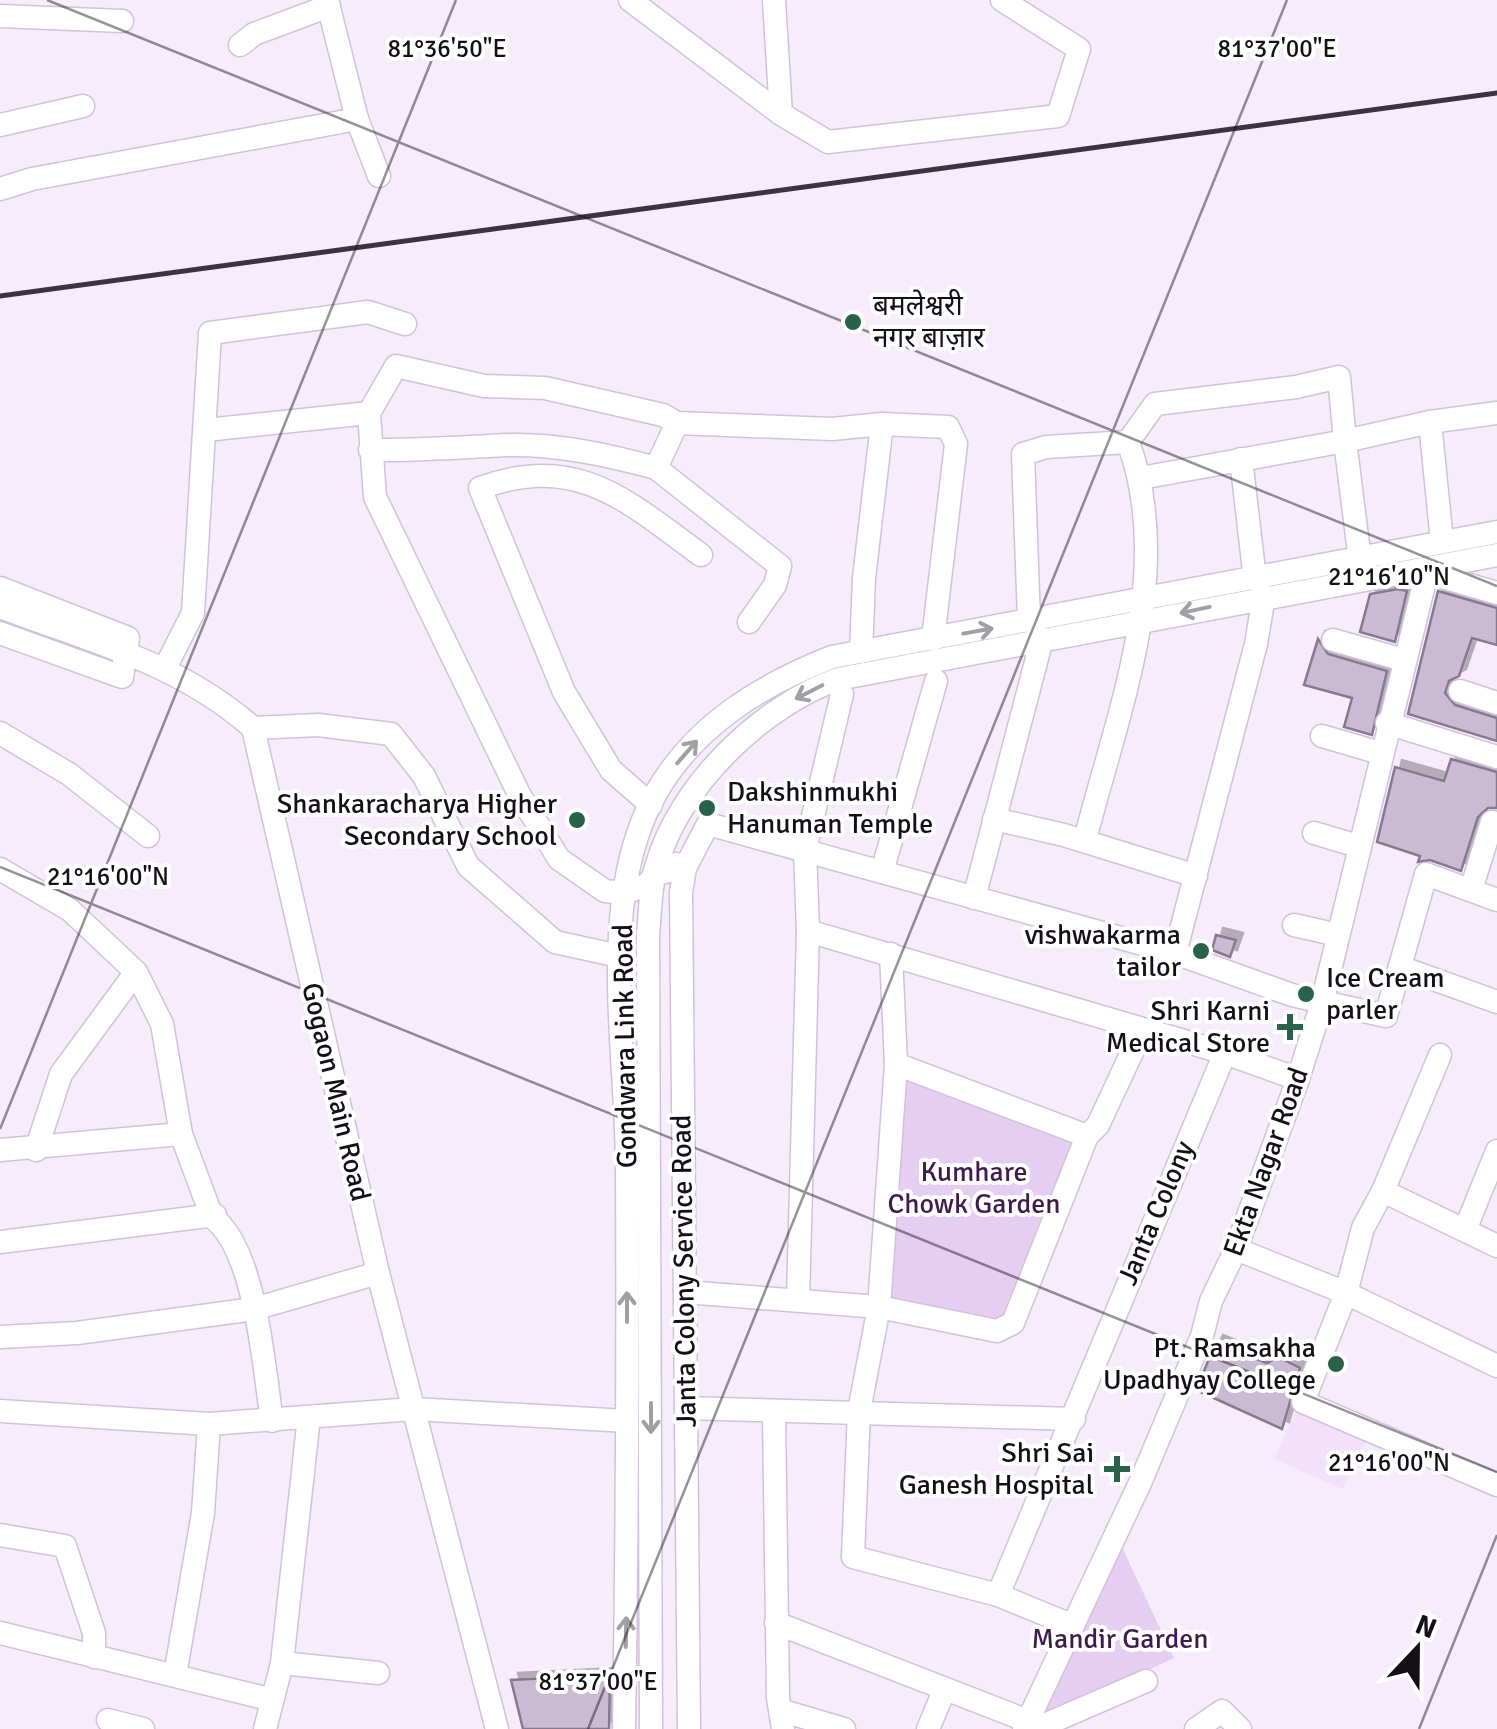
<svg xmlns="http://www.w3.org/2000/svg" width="1497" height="1729" viewBox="0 0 1497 1729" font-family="Signika,'Noto Sans Devanagari',sans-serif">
  <defs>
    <filter id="shadow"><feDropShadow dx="7" dy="-7" stdDeviation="0" flood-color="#0004"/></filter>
  </defs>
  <rect width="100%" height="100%" fill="#f6ecfc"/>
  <polygon fill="#f3e1fb" points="1299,1405 1370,1434 1343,1489 1274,1459"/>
  <g fill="#e6cdf2">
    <polygon points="896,1064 1087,1136 1013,1323 879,1307"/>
    <polygon points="1119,1541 1174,1658 1032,1725"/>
  </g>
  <g fill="#cbbad3" stroke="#887890" stroke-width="2.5" filter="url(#shadow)">
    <polygon points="1398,589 1407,591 1395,642 1360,632 1370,594"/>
    <polygon points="1438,591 1497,608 1497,645 1472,638 1459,676 1449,681 1445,693 1455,705 1497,718 1497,741 1408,714"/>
    <polygon points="1318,639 1328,654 1387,671 1372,735 1344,727 1352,698 1304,685"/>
    <polygon points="1451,759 1497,772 1497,808 1488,808 1478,817 1461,871 1430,860 1418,862 1420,856 1377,842 1395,767 1444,781"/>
    <polygon points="1216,935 1236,940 1230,957 1212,950"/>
    <polygon points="1216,1342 1267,1363 1278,1357 1300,1368 1282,1429 1196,1390"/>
    <polygon points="610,1675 609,1729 523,1729 511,1680"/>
  </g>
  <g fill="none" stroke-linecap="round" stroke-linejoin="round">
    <g stroke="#d3c1db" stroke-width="25">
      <g id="minor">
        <polyline points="327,0 357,119 379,176"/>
        <polyline points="630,0 781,114"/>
        <polyline points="774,0 781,114 828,142 1058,116 1079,49 1002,0"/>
        <polyline points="0,16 122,21"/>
        <polyline points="240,45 254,34 329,6"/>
        <polyline points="0,125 83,106"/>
        <polyline points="0,189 32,179 357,119"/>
        <polyline points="1430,422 1442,542"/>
        <polyline points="677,423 656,468 780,566 775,585 749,622"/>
        <polyline points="882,424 832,429 677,423 663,415 545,388 484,386 396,366 369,413 375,497 519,794 559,859 605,891 625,893 648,884 655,874 685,868 708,824 1175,953 1292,995 1386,1016 1426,874 1497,900"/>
        <polyline points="206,430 369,413"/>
        <polyline points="1128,442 1155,404 1296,387 1339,377 1345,441 1430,422 1497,413"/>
        <path d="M370,450C417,451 463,447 510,445C559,444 609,455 656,468"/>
        <polyline points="1241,459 1255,579"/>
        <polyline points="1141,478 1345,441 1360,560"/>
        <polyline points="1435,575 1497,593"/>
        <polyline points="0,588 128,638 122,677 0,633"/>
        <path d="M0,607C92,642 178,662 253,728L378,1273L497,1729"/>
        <polyline points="1029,621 1023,454 1046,447 1128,442"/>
        <polyline points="1333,640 1404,660"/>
        <polyline points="861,652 864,578 882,424 948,427 956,444 933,639"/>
        <polyline points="166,666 193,613 210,333 368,312 405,324"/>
        <polyline points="1460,691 1497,703"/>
        <polyline points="1387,723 1497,757"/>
        <polyline points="253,728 318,725 391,734 424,776 468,866 555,942 619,956"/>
        <polyline points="0,733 69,774 148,836"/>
        <polyline points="1322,736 1380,753"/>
        <path d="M651,805L611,770L564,692L480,488C578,452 628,502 701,555"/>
        <polyline points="994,819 1064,835 1196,876"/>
        <polyline points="1314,833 1358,846"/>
        <path d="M1085,840C1117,713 1176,572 1128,442"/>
        <polyline points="676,864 685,868 681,892 689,1729"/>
        <path d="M0,869L70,910L136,972L162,1024L181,1134L212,1217C256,1249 264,1369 272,1421"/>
        <polyline points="882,872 936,681"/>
        <polyline points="1471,890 1492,822"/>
        <polyline points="974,898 1042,639"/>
        <polyline points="1294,925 1338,935"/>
        <polyline points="808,931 1225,1053 1298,1079"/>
        <polyline points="1175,953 1256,644 1264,596"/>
        <polyline points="891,954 896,1064 879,1307 859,1411 853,1557 998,1595 1071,1625"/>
        <polyline points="1400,967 1497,1002"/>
        <polyline points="896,1064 1087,1136"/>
        <polyline points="0,1150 181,1134"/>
        <polyline points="36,1150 61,1074 136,972"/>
        <polyline points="1383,1191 1440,1055"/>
        <polyline points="1465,1230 1497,1151"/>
        <polyline points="0,1242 215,1215"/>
        <polyline points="1497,1246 1383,1191 1363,1228 1346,1293 1303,1402 1497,1485"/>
        <polyline points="1236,1249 1346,1293 1497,1366"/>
        <polyline points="685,1292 879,1307 997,1331 1013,1323 1087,1136 1098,1125 1142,1031"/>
        <polyline points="798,1299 808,931 805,850 842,694"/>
        <polyline points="0,1337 77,1333 254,1309 378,1273"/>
        <polyline points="686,1408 1074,1419"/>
        <polyline points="0,1411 209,1424 414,1409 627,1421"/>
        <polyline points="774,1413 778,1698 783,1729"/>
        <polyline points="0,1535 65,1546 94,1633 94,1657"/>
        <polyline points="998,1595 1225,1053"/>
        <polyline points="776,1623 1028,1721"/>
        <polyline points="0,1633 269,1699"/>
        <polyline points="282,1663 378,1673"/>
        <polyline points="175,1675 203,1513 209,1424"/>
        <polyline points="783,1711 844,1729"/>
        <polyline points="108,1720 143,1729"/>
        <polyline points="265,1729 282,1663 309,1417"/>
        <path d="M624,1729C627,1542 628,1354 627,1167C627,1052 596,898 656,793C695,725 761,685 832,657L1497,532"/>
        <path d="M651,1729L648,936C650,914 650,889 656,867C679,786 760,707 838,679L1497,555"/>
        <polyline points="928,1729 944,1691"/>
        <polyline points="1024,1729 1140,1483 1202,1336 1211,1301 1236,1249 1298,1079 1322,1003 1428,568"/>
        <polyline points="1035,1729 1146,1681"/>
        <polyline points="1196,1729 1222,1711 1240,1729"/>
      </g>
    </g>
    <use href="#minor" stroke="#fff" stroke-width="22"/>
    <polyline stroke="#3b343e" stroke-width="5" points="0,296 1497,93"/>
  </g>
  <defs><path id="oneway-shaft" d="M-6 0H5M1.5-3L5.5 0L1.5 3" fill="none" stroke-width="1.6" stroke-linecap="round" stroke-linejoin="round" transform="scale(2.5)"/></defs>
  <g stroke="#a19fa3">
    <use href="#oneway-shaft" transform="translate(1195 610) rotate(168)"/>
    <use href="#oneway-shaft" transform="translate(978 631) rotate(-10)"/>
    <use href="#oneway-shaft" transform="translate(809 692) rotate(153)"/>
    <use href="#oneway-shaft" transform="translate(687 752) rotate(-49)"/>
    <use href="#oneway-shaft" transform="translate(627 1307) rotate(-90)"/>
    <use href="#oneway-shaft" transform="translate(651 1418) rotate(90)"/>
    <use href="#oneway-shaft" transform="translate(626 1632) rotate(-89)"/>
  </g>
  <path fill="none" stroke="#150f18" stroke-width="2.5" stroke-opacity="0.45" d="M47,0L1497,586M0,867L1497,1472M0,1129L456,0M588,1729L1287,0M1419,1729L1497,1535"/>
  <g fill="#28624b" stroke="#fff" stroke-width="4">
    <circle cx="853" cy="322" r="10"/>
    <circle cx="707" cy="808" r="10"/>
    <circle cx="577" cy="820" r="10"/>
    <circle cx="1201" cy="951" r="10"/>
    <circle cx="1306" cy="994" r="10"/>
    <path d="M1285 1012h10v10h10v10h-10v10h-10v-10h-10v-10h10z"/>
    <circle cx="1336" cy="1364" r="10"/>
    <path d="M1112 1454h10v10h10v10h-10v10h-10v-10h-10v-10h10z"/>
  </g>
  <g text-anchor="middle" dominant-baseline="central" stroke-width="8" stroke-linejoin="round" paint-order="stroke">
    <g font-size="28" fill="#150f18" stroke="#fff" text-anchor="end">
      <text x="873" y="306" text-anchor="start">बमलेश्वरी<tspan x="873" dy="32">नगर बाज़ार</tspan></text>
      <text x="727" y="792" text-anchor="start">Dakshinmukhi<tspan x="727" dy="32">Hanuman Temple</tspan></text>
      <text x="557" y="804">Shankaracharya Higher<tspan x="557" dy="32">Secondary School</tspan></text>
      <text x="1181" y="935">vishwakarma<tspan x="1181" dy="32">tailor</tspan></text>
      <text x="1326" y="978" text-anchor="start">Ice Cream<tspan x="1326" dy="32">parler</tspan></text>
      <text x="1270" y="1011">Shri Karni<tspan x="1270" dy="32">Medical Store</tspan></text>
      <text x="1316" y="1348">Pt. Ramsakha<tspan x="1316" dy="32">Upadhyay College</tspan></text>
      <text x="1094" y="1453">Shri Sai<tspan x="1094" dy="32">Ganesh Hospital</tspan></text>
    </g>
    <g font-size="28" fill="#150f18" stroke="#fff">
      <text transform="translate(625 1046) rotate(-91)">Gondwara Link Road</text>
      <text transform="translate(336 1092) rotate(77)">Gogaon Main Road</text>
      <text transform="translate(1266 1162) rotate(-70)">Ekta Nagar Road</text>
      <text transform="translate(1156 1213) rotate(-67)">Janta Colony</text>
      <text transform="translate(684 1271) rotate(-91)">Janta Colony Service Road</text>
    </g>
    <g font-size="28" fill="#401a4f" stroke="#fff">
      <text x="974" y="1172">Kumhare<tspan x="974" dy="32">Chowk Garden</tspan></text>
      <text x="1120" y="1639">Mandir Garden</text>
    </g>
  </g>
  <g font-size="25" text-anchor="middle" fill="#150f18" stroke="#fff" stroke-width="8" stroke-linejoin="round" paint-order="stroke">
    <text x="447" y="57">81°36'50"E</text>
    <text x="1277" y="57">81°37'00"E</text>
    <text x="1389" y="585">21°16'10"N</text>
    <text x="108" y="885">21°16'00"N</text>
    <text x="1389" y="1471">21°16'00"N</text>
    <text x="598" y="1690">81°37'00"E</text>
  </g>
  <g transform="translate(1417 1649) rotate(22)" stroke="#ffffff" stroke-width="8" paint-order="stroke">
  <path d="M0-8L18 38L0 25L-18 38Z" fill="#150f18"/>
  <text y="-15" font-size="28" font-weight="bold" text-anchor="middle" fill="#150f18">N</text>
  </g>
</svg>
